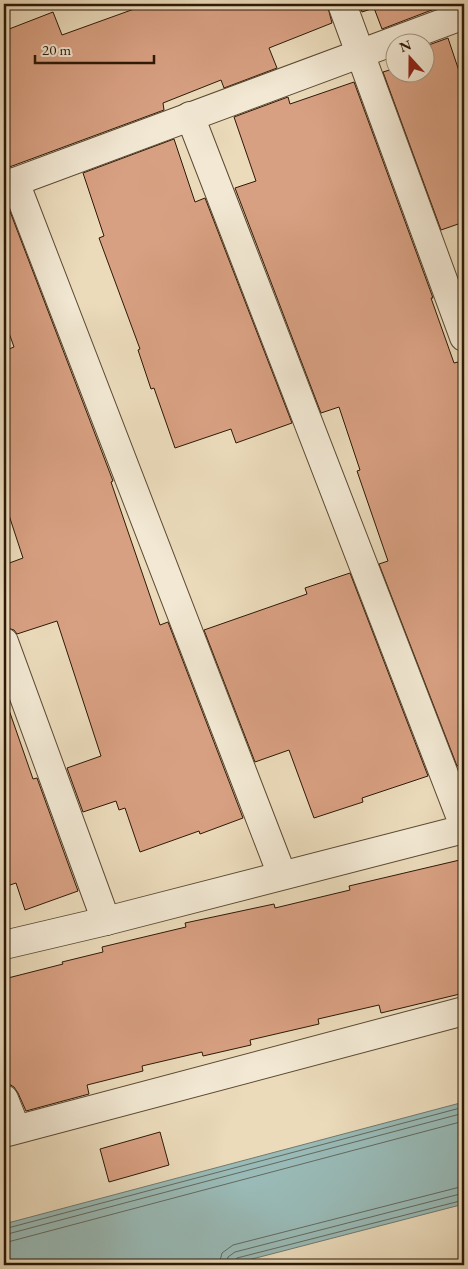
<svg xmlns="http://www.w3.org/2000/svg" width="468" height="1269" viewBox="0 0 468 1269" font-family="'EB Garamond',serif">
  <rect width="100%" height="100%" fill="#ebdbbb"/>
  <filter id="stains"><feTurbulence type="fractalNoise" baseFrequency=".004" numOctaves="4"/><feColorMatrix values="0 0 0 0 .2 0 0 0 0 .09 0 0 0 0 .02 0 0 0 .5 -.17"/></filter>
  <radialGradient id="worn" r=".72"><stop offset=".6" stop-color="#630" stop-opacity="0"/><stop offset="1" stop-color="#630" stop-opacity=".3"/></radialGradient>
  <polygon fill="#99bab6" stroke="#6e7a70" points="464,1102 464,1204 229,1265 4,1265 4,1224"/>
  <g fill="none" stroke-linecap="round" stroke-linejoin="round">
    <g stroke="#636a5e" stroke-width="1">
      <polyline points="4,1229 464,1107"/>
      <polyline points="4,1235 464,1113"/>
      <polyline points="4,1243 464,1121"/>
      <polyline points="219,1265 222,1253 233,1245 464,1186"/>
      <polyline points="226,1265 228,1257 235,1252 464,1193"/>
      <polyline points="233,1265 234,1261 237,1258 464,1200"/>
    </g>
  </g>
  <g fill="#d8a082" stroke="#2d1906">
    <polygon points="148,4 327,4 332,23 269,48 277,68 224,88 221,80 163,103 164,110 4,169 4,31 53,12 62,35"/>
    <polygon points="359,4 436,4 437,8 382,29 374,8 362,12"/>
    <polygon points="448,38 464,86 464,222 441,230 383,72 396,68 396,72 426,72 426,46"/>
    <polygon points="354,82 433,298 431,298 454,363 458,362 464,380 464,763 457,766 379,564 388,561 357,471 360,470 339,407 321,413 235,188 256,181 234,117 288,97 290,104"/>
    <polygon points="174,139 195,202 205,198 292,423 236,443 231,429 175,448 154,388 151,389 138,350 140,349 99,238 104,236 83,173"/>
    <polygon points="4,201 6,201 113,481 111,482 160,625 168,622 243,818 200,834 199,831 140,852 125,808 119,810 116,801 83,812 67,768 101,756 57,621 17,634 14,630 4,627 4,565 23,558 4,500 4,351 14,347 4,319"/>
    <polygon points="350,573 428,776 362,798 363,802 314,818 289,750 255,762 204,630 307,594 305,588"/>
    <polygon points="9,710 33,779 37,778 78,891 25,910 16,883 4,887 4,711"/>
    <polygon points="464,859 464,993 381,1013 379,1005 318,1019 319,1024 250,1040 251,1045 203,1056 202,1052 142,1066 143,1071 87,1085 89,1094 26,1111 18,1093 14,1087 9,1084 4,1065 4,979 63,964 62,962 103,952 102,947 186,927 185,923 274,904 275,908 350,890 349,886"/>
    <polygon points="160,1132 169,1165 109,1182 100,1149"/>
  </g>
  <g fill="none" stroke-linecap="round" stroke-linejoin="round">
    <g stroke="#5c4a33" stroke-width="30">
      <g id="minor">
        <polyline points="342,4 464,337"/>
        <polyline points="190,116 464,826"/>
        <polyline points="15,182 282,875"/>
        <polyline points="4,186 464,15"/>
        <polyline points="4,642 106,921"/>
        <polyline points="4,945 106,921 464,829"/>
        <polyline points="4,1099 16,1129"/>
        <polyline points="4,1133 464,1011"/>
      </g>
    </g>
    <use href="#minor" stroke="#f2e8d3" stroke-width="28"/>
  </g>
  <rect width="468" height="1269" fill="none" stroke="#ebdbbb" stroke-width="20"/>
  <rect x="5" y="5" width="458" height="1259" fill="none" stroke="#2d1906" stroke-width="2.5"/>
  <rect x="10" y="10" width="448" height="1249" fill="none" stroke="#2d1906"/>
  <g transform="translate(410 58) rotate(339)"><circle r="24" fill="#f2e8d3" stroke="#a39581"/>
  <path d="M0-4L9 19L0 12L-9 19Z" fill="#8f2418"/>
  <text y="-8" font-size="14" font-weight="bold" text-anchor="middle" fill="#2d1906">N</text>
  </g>
  <path d="M35 55v8h119v-8" fill="none" stroke="#2d1906" stroke-width="2.5"/>
  <text x="42" y="55" font-size="15" fill="#2d1906" stroke="#f2e8d3" stroke-width="4" paint-order="stroke">20 m</text>
  <rect width="100%" height="100%" filter="url(#stains)"/>
  <rect width="100%" height="100%" fill="url(#worn)"/>
</svg>
